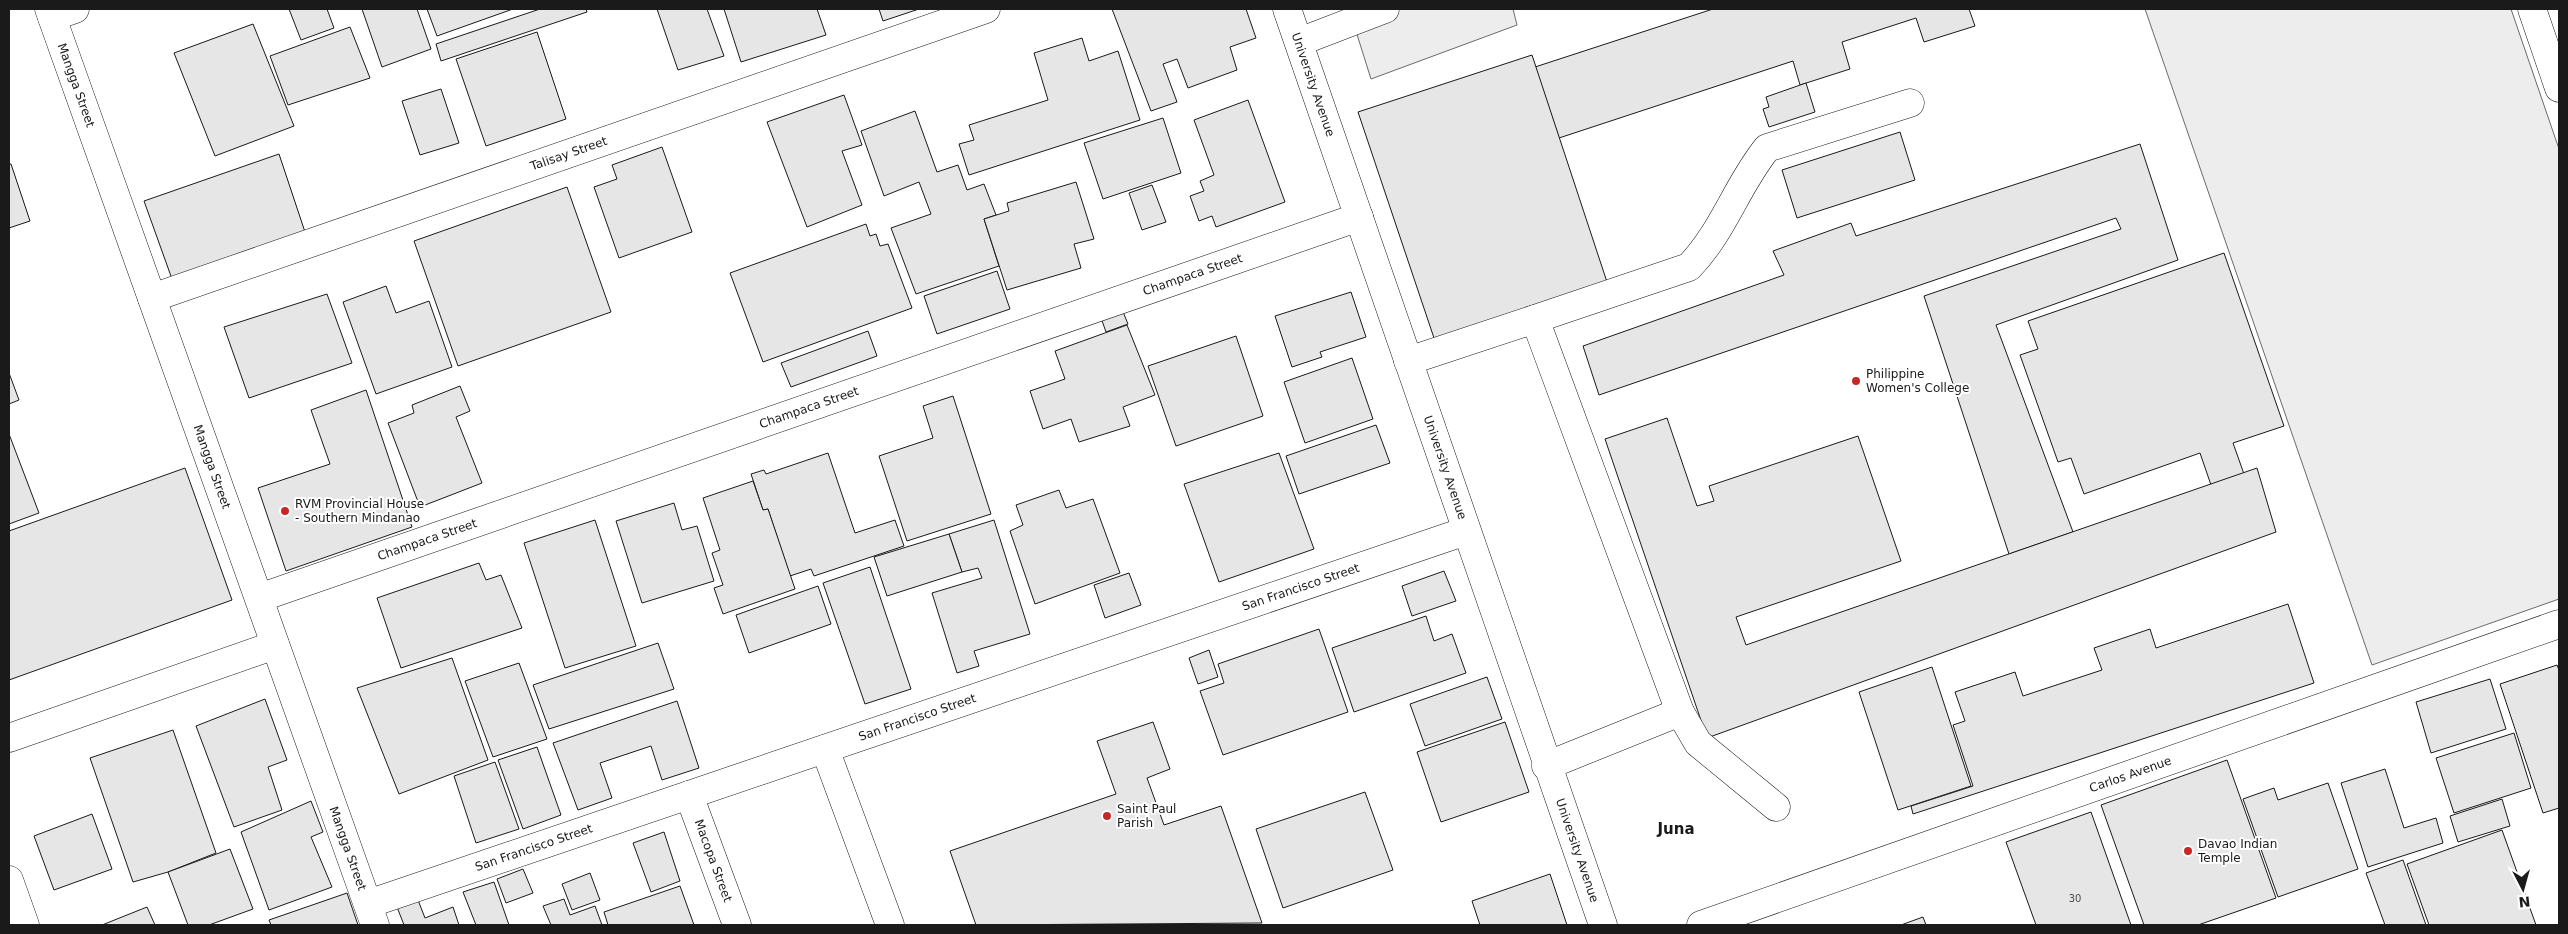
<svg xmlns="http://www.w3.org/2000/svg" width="2568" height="934" viewBox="0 0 2568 934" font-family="'DejaVu Sans',sans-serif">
  <rect width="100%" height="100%" fill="#fff"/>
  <g fill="#ededed" stroke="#6a6a6a">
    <polygon points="1349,9 1513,9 1517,25 1371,79"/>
    <polygon points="2145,9 2511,9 2559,149 2559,599 2372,665"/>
  </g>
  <g fill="#e6e6e6" stroke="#1a1a1a">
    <polygon points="289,9 327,9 334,28 301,40"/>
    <polygon points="362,9 417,9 431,49 382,67"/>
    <polygon points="427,9 513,9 437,36"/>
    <polygon points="540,9 586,9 587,12 441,61 436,44"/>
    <polygon points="657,9 707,9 724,56 678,70"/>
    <polygon points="724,9 817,9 826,35 741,62"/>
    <polygon points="879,9 919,9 883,21"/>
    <polygon points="1112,9 1246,9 1256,38 1230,47 1237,70 1188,88 1177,59 1163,64 1177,102 1151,111"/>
    <polygon points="1713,9 1969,9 1975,26 1924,42 1916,18 1842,42 1850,69 1800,85 1793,61 1559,138 1535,67"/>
    <polygon points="253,24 294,126 215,156 174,53"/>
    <polygon points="350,27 370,78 288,105 270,56"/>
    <polygon points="537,32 566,119 486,146 456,59"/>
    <polygon points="1082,38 1089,61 1118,51 1140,120 969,175 959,144 974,140 969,125 1048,100 1034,53"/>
    <polygon points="1532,55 1608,285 1435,341 1358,112"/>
    <polygon points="1806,83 1815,112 1769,127 1763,109 1769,107 1766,97"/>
    <polygon points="441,89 459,143 420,155 402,101"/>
    <polygon points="844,95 862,145 842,151 862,205 807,227 767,122"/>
    <polygon points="1248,100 1285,202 1216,227 1212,216 1199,221 1190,196 1204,191 1200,181 1214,175 1194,120"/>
    <polygon points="915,111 937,172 958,165 967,190 984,184 996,215 984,219 999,266 916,294 891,228 931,214 919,182 884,196 861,131"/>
    <polygon points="1163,118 1181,173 1103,199 1084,143"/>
    <polygon points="1900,132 1915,180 1797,218 1782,170"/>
    <polygon points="2140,144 2178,260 1996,325 2073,532 2009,554 1924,296 2121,229 2116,218 1599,395 1583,346 1784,275 1773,251 1851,223 1856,236"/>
    <polygon points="662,147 692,232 619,258 594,187 617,179 612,165"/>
    <polygon points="279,154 305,232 172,279 144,201"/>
    <polygon points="9,164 11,164 30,221 9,228"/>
    <polygon points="1076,182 1094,239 1074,244 1081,268 1007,290 984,219 1009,211 1007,203"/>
    <polygon points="1152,185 1166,222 1142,230 1129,193"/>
    <polygon points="567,187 611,312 458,366 414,241"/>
    <polygon points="866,224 870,236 876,234 880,246 888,244 912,308 763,362 730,273"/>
    <polygon points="2224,253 2284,426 2233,443 2244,474 2211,485 2200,453 2084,494 2071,458 2058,462 2020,355 2038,349 2028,321"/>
    <polygon points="997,271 1010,309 937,334 924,296"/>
    <polygon points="386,286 396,313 429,301 452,367 376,394 343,302"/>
    <polygon points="1351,292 1366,337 1320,352 1322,357 1292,367 1275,316"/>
    <polygon points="327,294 352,363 249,398 224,327"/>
    <polygon points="1121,307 1128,324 1106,332 1100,315"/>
    <polygon points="1127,325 1155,395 1123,407 1130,426 1079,442 1071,419 1043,429 1030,391 1065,379 1055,351"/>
    <polygon points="868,331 877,356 791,387 781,363"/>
    <polygon points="1236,336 1263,416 1176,446 1148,366"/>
    <polygon points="1352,358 1373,419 1305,443 1284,382"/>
    <polygon points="9,373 19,400 9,404"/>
    <polygon points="460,386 470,411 456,417 482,483 420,507 388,423 414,413 412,405"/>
    <polygon points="366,390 412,527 286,571 258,488 330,464 311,410"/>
    <polygon points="953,396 991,514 907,541 879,456 933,438 923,406"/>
    <polygon points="1667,418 1697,506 1714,501 1709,486 1858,436 1901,561 1736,617 1746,645 2257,468 2276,532 1707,738 1605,439"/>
    <polygon points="1376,425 1390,463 1299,494 1286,456"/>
    <polygon points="9,434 39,513 9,524"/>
    <polygon points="828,453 855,533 895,520 904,546 814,576 811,569 790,576 768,509 763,510 751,474 764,470 766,474"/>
    <polygon points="1279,453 1314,549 1219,582 1184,484"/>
    <polygon points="185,468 232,600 9,680 9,531"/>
    <polygon points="753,481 763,510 768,509 795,589 723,614 714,588 723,585 712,553 720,550 703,498"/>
    <polygon points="1059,490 1066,508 1093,499 1120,573 1035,604 1010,531 1023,525 1016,505"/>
    <polygon points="674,503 682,530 697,526 714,581 642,603 616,521"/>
    <polygon points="595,520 636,646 565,668 524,543"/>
    <polygon points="994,520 1030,634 974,651 979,666 957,673 932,593 982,578 978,568 962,572 949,534"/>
    <polygon points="949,534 962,572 887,596 874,557"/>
    <polygon points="479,563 486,580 501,575 522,628 401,668 377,598"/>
    <polygon points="870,567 911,689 865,704 823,583"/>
    <polygon points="1444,571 1456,601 1412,616 1402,586"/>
    <polygon points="1129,573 1141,605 1105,618 1094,585"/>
    <polygon points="818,586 831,624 749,653 736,615"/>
    <polygon points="2288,604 2314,683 1913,814 1911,806 1973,786 1953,725 1965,721 1955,692 2015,672 2023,696 2102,670 2094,648 2150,629 2156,648"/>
    <polygon points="1426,616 1434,641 1452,634 1466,673 1354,712 1332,648"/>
    <polygon points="1319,629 1348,712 1223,755 1200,691 1224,683 1218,664"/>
    <polygon points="658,643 674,689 549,729 533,685"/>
    <polygon points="1209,650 1218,677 1198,684 1189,658"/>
    <polygon points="452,658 488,760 399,794 357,688"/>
    <polygon points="519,663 547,739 493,757 465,681"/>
    <polygon points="2557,665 2559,670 2559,808 2543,813 2500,684"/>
    <polygon points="1932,667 1971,786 1898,810 1859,692"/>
    <polygon points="1487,677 1502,719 1425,746 1410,704"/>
    <polygon points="2490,679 2506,729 2431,753 2416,702"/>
    <polygon points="265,699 287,760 268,767 282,810 234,827 196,726"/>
    <polygon points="677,701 699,768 662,780 651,746 600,763 612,798 578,810 553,743"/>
    <polygon points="1153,722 1170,769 1147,778 1164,825 1221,806 1262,923 976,925 950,851 1116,794 1097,741"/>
    <polygon points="1505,722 1529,792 1441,822 1417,752"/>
    <polygon points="173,730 216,853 168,872 133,882 90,758"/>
    <polygon points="2514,733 2531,788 2454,813 2436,758"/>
    <polygon points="537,747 561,815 523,829 498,760"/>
    <polygon points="2227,760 2276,898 2198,925 2144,925 2101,805"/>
    <polygon points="495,762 519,829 476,843 454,776"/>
    <polygon points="2385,769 2404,828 2436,818 2443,843 2368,867 2341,783"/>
    <polygon points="2328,783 2358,869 2278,897 2243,799 2274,788 2278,800"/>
    <polygon points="1365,792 1393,870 1283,908 1256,829"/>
    <polygon points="2502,799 2510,826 2458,842 2450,816"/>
    <polygon points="311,801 323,832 311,837 332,887 269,910 241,832"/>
    <polygon points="2091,812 2131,925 2036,925 2006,842"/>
    <polygon points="92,814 112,869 54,890 34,836"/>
    <polygon points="2502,830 2536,925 2429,925 2407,864"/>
    <polygon points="664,832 680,881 651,892 633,843"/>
    <polygon points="230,849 253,909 209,925 188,925 168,872"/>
    <polygon points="2403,860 2426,925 2385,925 2366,873"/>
    <polygon points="523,869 533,893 506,903 497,879"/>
    <polygon points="590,873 600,900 572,910 562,884"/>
    <polygon points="1550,874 1567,925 1480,925 1472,901"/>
    <polygon points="494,882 509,925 476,925 463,892"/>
    <polygon points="680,886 694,925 608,925 604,912"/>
    <polygon points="347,893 358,925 271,925 269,920"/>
    <polygon points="564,899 570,915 595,906 602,925 551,925 543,906"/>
    <polygon points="418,900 425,918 453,907 459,925 404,925 397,907"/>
    <polygon points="147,907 155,925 102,925"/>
    <polygon points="1923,917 1926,925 1901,925"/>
  </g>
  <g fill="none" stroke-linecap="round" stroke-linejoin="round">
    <g stroke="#1a1a1a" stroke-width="29">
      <g id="minor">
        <path id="s1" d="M49,9L375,925"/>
        <path id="s2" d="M1287,9L1603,925"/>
        <polyline points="2532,9 2559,88"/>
        <polyline points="52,17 75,9"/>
        <polyline points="1299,42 1385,9"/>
        <path id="s3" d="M152,298L986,9"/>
        <path d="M1535,319L1689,267C1723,232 1737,185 1767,148L1910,103"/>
        <polyline points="1408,361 1535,319 1680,712 1698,743 1776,807"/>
        <path id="s4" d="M259,598L1359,217"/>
        <polyline points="9,738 275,645"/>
        <polyline points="825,749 890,925"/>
        <polyline points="1546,766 1680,712"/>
        <path id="s5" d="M689,795L737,925"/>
        <polyline points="9,880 25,925"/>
        <path id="s6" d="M368,904L1466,531"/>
        <path id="s7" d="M1701,925L2559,624"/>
      </g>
    </g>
    <use href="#minor" stroke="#fff" stroke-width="28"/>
  </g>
  <g fill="#c62828" stroke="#fff" stroke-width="2">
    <circle cx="1856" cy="381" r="5"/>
    <circle cx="285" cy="511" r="5"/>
    <circle cx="1107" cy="816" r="5"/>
    <circle cx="2188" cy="851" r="5"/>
  </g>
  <g text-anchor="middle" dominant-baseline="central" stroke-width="4" stroke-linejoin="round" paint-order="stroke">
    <g font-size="10" fill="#4d4d4d">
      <text x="2075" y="898">30</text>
    </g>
    <g font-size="12" fill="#1a1a1a" stroke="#fff">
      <text stroke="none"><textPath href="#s2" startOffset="80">University Avenue</textPath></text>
      <text stroke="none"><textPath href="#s1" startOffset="81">Mangga Street</textPath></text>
      <text stroke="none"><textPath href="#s3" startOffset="441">Talisay Street</textPath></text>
      <text stroke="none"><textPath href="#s4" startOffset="988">Champaca Street</textPath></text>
      <text stroke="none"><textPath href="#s4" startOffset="582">Champaca Street</textPath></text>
      <text stroke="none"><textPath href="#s1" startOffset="486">Mangga Street</textPath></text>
      <text stroke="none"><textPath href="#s2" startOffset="485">University Avenue</textPath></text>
      <text stroke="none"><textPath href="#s4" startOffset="178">Champaca Street</textPath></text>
      <text stroke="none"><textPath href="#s6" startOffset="985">San Francisco Street</textPath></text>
      <text stroke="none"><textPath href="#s6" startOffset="580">San Francisco Street</textPath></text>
      <text stroke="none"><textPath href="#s7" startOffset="455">Carlos Avenue</textPath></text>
      <text stroke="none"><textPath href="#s6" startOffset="175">San Francisco Street</textPath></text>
      <text stroke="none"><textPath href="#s1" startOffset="891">Mangga Street</textPath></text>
      <text stroke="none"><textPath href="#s2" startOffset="890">University Avenue</textPath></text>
      <text stroke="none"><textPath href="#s5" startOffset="70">Macopa Street</textPath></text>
    </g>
    <g font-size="12" fill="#1a1a1a" stroke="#fff" text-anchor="start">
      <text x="1866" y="374">Philippine<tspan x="1866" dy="14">Women's College</tspan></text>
      <text x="295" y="504">RVM Provincial House<tspan x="295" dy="14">- Southern Mindanao</tspan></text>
      <text x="1117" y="809">Saint Paul<tspan x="1117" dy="14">Parish</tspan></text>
      <text x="2198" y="844">Davao Indian<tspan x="2198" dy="14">Temple</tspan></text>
    </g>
    <g font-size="15" font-weight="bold" fill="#1a1a1a" stroke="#fff">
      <text x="1676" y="829">Juna</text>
    </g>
  </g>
  <rect width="2568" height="934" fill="none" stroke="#1a1a1a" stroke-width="20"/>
  <g transform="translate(2523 889) rotate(174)" stroke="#ffffff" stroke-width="4" paint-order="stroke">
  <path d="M0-4L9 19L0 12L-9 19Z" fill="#1a1a1a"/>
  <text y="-8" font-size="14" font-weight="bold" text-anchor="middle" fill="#1a1a1a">N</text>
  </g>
</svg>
